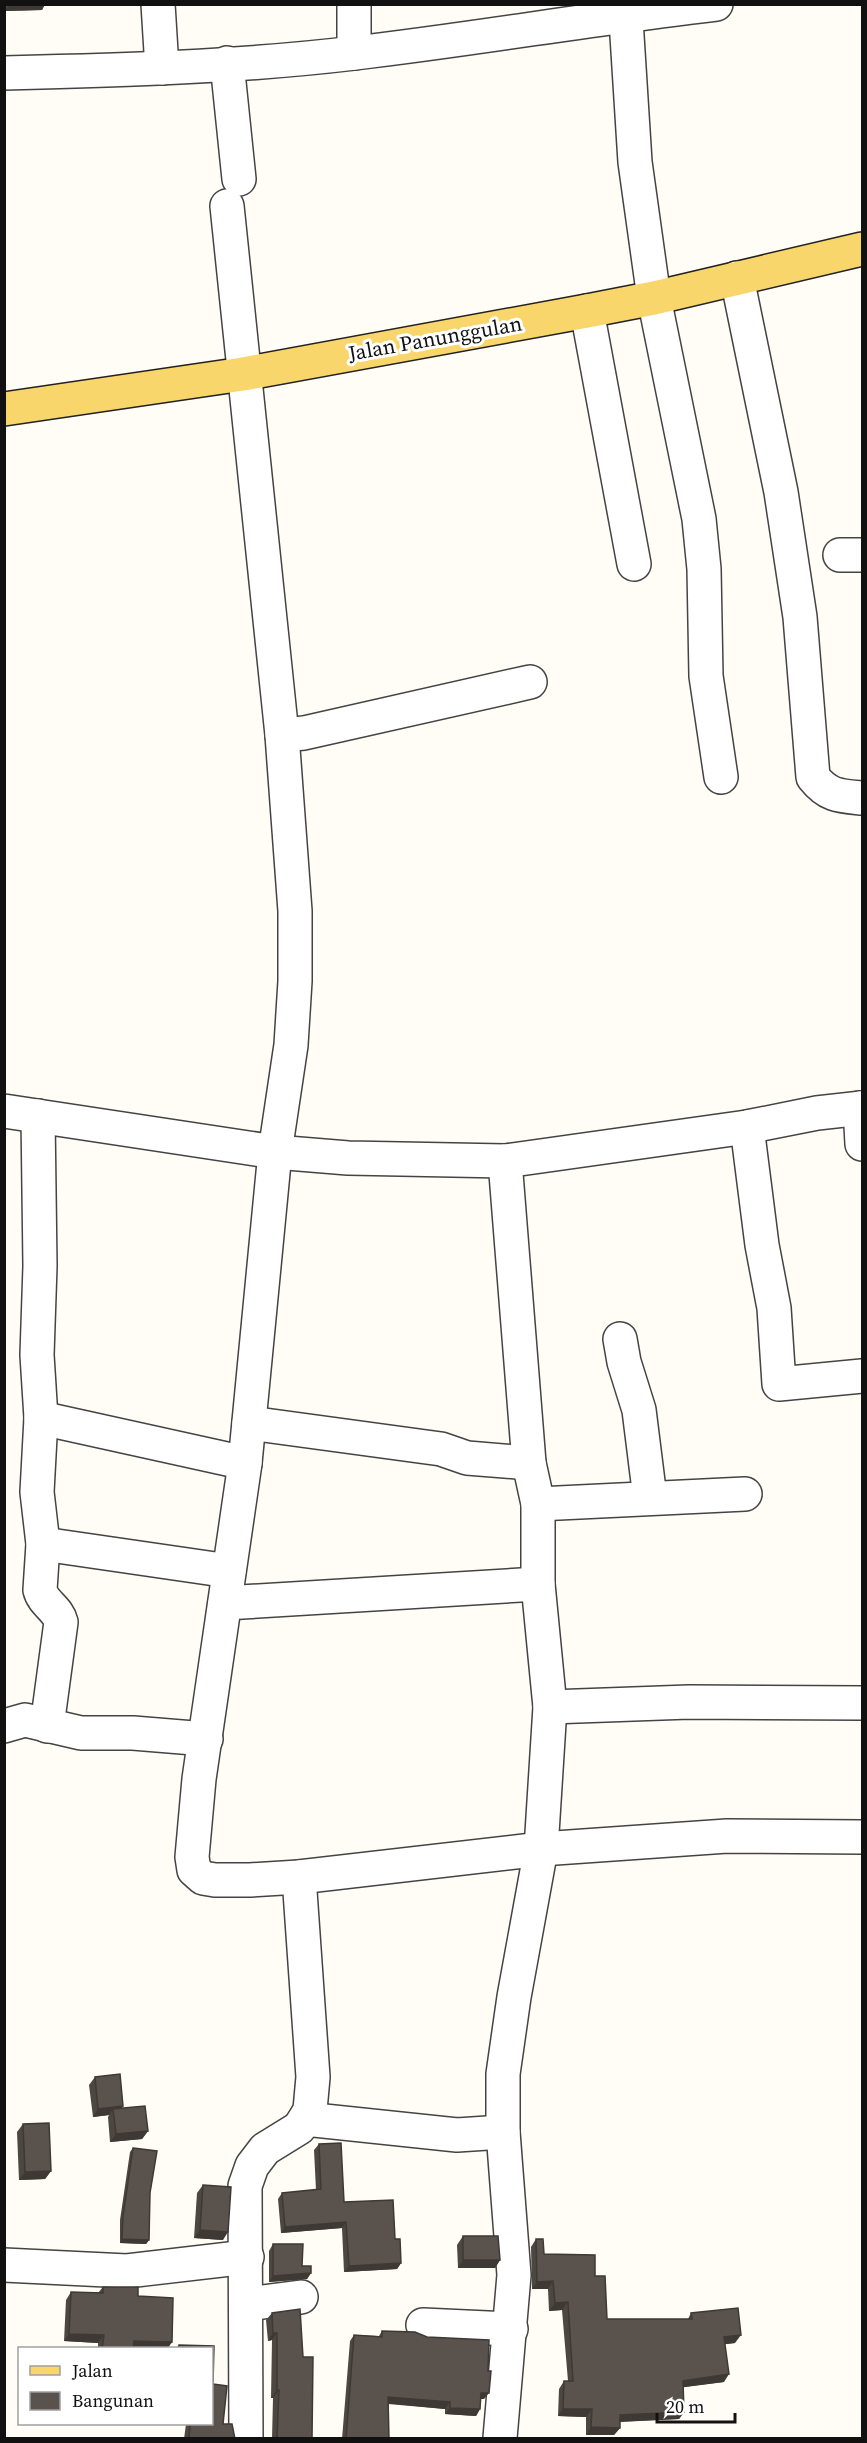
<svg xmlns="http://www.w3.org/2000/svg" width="867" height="2443" viewBox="0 0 867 2443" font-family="'Source Serif 4',serif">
  <rect width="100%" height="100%" fill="#fffdf5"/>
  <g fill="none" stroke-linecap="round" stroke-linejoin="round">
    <g stroke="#444" stroke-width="36">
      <g id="minor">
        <polyline points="158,4 162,68"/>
        <polyline points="354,4 354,53"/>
        <polyline points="625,4 635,162 654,298 699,519 704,569 706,676 721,777"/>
        <polyline points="227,63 239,179"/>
        <path d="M4,73C121,70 238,67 355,53C475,39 595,18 716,4"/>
        <polyline points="227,206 282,735 295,911 295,981 291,1045 275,1152 245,1463 199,1779 192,1857 194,1870 203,1878 215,1880 250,1880 299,1877 541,1849 727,1836 862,1837"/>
        <path d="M737,278L781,492L800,617L813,777C828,796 839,796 862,798"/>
        <polyline points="587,311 634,564"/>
        <polyline points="840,555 862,555"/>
        <polyline points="282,735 304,733 530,682"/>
        <polyline points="860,1108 862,1144"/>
        <polyline points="4,1111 275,1152 348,1158 505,1161 747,1127 817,1113 862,1108"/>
        <path d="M38,1116L40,1266L37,1355L41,1418L37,1492L43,1544L40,1590C43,1603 58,1609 61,1622L47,1726"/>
        <polyline points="747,1127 762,1245 774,1308 779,1384 862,1376"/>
        <polyline points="620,1339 624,1362 639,1410 650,1498"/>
        <polyline points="41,1418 245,1463"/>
        <polyline points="249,1423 441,1449 467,1458 529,1463"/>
        <polyline points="538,1504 745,1494"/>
        <polyline points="43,1544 229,1571"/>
        <polyline points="225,1603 538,1584"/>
        <polyline points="550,1707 689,1702 862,1703"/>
        <polyline points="4,1726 25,1720 81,1733 133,1733 206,1739"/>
        <polyline points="305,2119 457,2135 503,2132"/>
        <polyline points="4,2265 127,2271 247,2257"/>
        <polyline points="247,2304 301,2297"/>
        <polyline points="423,2325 511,2329"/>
        <polyline points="246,2438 245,2186 252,2166 265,2149 299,2128 305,2119 310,2110 313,2077 299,1877"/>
        <polyline points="500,2438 514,2275 503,2132 503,2074 514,1997 541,1849 550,1707 538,1584 538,1504 529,1463 505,1161"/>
      </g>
    </g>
    <g stroke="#222" stroke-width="36">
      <polyline id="major" points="4,409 243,374 587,311 654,298 862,249"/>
    </g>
    <use href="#minor" stroke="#fff" stroke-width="33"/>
    <use href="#major" stroke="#f9d66b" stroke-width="33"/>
  </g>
  <g fill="#4d4742">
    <polygon points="5,4 45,4 42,10 5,11"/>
    <polygon points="95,2077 123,2106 122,2108 148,2131 142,2139 110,2142 108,2117 109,2115 93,2117 89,2085"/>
    <polygon points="23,2124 51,2171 45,2179 19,2180 17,2132"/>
    <polygon points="319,2144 344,2202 395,2239 401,2263 397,2269 344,2272 342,2228 281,2233 278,2199 282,2193 316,2190 314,2150"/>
    <polygon points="133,2148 150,2193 149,2240 146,2244 120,2243 120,2220 130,2152"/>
    <polygon points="203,2185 223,2240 194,2238 197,2193"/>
    <polygon points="463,2236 500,2260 495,2268 458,2268 457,2245"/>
    <polygon points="536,2239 544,2254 595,2276 607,2319 688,2319 691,2313 735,2343 725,2344 724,2382 683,2387 684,2412 679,2419 620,2422 620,2428 614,2435 586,2435 586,2417 558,2416 559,2389 564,2381 568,2381 562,2310 549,2311 548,2289 532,2289 531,2247"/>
    <polygon points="273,2244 311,2273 307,2279 269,2282 269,2251"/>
    <polygon points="103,2287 138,2296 172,2342 167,2349 98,2349 98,2343 64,2341 66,2300 71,2292 98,2293"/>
    <polygon points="272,2313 303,2357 312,2439 272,2439 273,2398 271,2398 272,2340 268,2341 266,2320"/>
    <polygon points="382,2331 484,2399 480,2399 480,2409 476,2416 445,2414 445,2409 388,2404 389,2439 342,2439 350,2341 354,2335 379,2336"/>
    <polygon points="179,2345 214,2346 213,2384 227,2386 223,2424 232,2424 235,2439 184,2439 186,2424 212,2424 212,2349 176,2349"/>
  </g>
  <g fill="#3f3936">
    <polygon points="10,4 45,4 42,10 5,11"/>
    <polygon points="123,2106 118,2114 113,2109 109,2115 93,2117 98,2109"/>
    <polygon points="148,2131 142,2139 110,2142 116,2134"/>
    <polygon points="51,2171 45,2179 19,2180 25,2172"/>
    <polygon points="346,2222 342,2228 281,2233 285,2227"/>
    <polygon points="200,2230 228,2232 223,2240 194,2238"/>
    <polygon points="122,2239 149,2240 146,2244 120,2243"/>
    <polygon points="463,2260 500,2260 495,2268 458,2268"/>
    <polygon points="401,2263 397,2269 344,2272 349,2266"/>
    <polygon points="311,2273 307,2279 269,2282 273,2276"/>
    <polygon points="553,2281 548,2289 532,2289 537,2282"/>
    <polygon points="568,2302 562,2310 549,2311 555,2303"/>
    <polygon points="273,2333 277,2333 272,2340 268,2341"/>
    <polygon points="69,2334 104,2335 98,2343 64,2341"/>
    <polygon points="741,2335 735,2343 719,2345 724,2337"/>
    <polygon points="134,2341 172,2342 167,2349 129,2348"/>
    <polygon points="729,2374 724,2382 678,2388 683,2381"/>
    <polygon points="277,2390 279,2390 273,2398 271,2398"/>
    <polygon points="481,2393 489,2393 484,2399 476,2399"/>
    <polygon points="388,2397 450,2402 445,2409 384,2403"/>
    <polygon points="450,2408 480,2409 476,2416 445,2414"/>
    <polygon points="563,2409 592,2409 586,2417 558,2416"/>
    <polygon points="684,2412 679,2419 614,2422 620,2415"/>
    <polygon points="591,2427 620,2428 614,2435 586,2435"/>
  </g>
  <g fill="#5a524d" stroke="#3f3936" stroke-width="1.5">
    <polygon points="120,2074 123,2106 98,2109 95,2077"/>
    <polygon points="145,2106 148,2131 116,2134 113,2109"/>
    <polygon points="49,2123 51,2171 25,2172 23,2124"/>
    <polygon points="341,2143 344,2202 393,2200 395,2239 400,2239 401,2263 349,2266 346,2222 285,2227 282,2193 321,2189 319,2144"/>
    <polygon points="133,2148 157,2151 150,2193 149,2240 122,2239 123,2216"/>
    <polygon points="203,2185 231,2187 228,2232 200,2230"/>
    <polygon points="463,2236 498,2236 500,2260 463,2260"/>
    <polygon points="536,2239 543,2239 544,2254 595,2255 595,2276 605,2276 607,2319 692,2319 691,2313 738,2308 741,2335 724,2337 729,2374 683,2381 684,2412 620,2415 620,2428 591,2427 592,2409 563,2409 564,2381 573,2381 568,2302 555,2303 553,2281 537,2282"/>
    <polygon points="273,2244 303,2244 302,2266 311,2266 311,2273 273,2276"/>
    <polygon points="103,2287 138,2287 138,2296 173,2298 172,2342 134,2341 133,2349 102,2349 104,2335 69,2334 71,2292 103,2293"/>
    <polygon points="300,2309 303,2357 313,2357 312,2439 277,2439 279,2390 277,2390 277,2333 273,2333 272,2313"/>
    <polygon points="382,2331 415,2332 427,2337 489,2340 488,2371 491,2371 489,2393 481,2393 480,2409 450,2408 450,2402 388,2397 389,2439 346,2439 354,2335 382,2337"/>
    <polygon points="179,2345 214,2346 213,2384 227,2386 223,2424 232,2424 235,2439 189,2439 190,2424 212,2424 212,2349 178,2349"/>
  </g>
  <g text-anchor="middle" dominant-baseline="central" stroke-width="6" stroke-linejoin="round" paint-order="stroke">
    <g font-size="21" fill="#111" stroke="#fff">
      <text transform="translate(435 338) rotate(-10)">Jalan Panunggulan</text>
    </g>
  </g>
  <rect width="867" height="2443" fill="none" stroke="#111111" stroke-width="12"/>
  <rect x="18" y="2347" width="195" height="78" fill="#ffffff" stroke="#a0a0a0" stroke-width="1.5"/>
  <rect x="30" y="2366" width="30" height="9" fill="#f9d66b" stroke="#a0a0a0" stroke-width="1.5"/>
  <text x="72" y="2377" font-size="18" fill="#111111">Jalan</text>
  <rect x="30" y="2392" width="30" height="18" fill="#5a524d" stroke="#a0a0a0" stroke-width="1.5"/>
  <text x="72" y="2407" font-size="18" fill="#111111">Bangunan</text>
  <path d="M657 2413v9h78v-9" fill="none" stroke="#111111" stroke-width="3"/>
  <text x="666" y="2413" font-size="18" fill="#111111" stroke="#ffffff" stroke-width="4.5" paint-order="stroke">20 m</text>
</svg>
